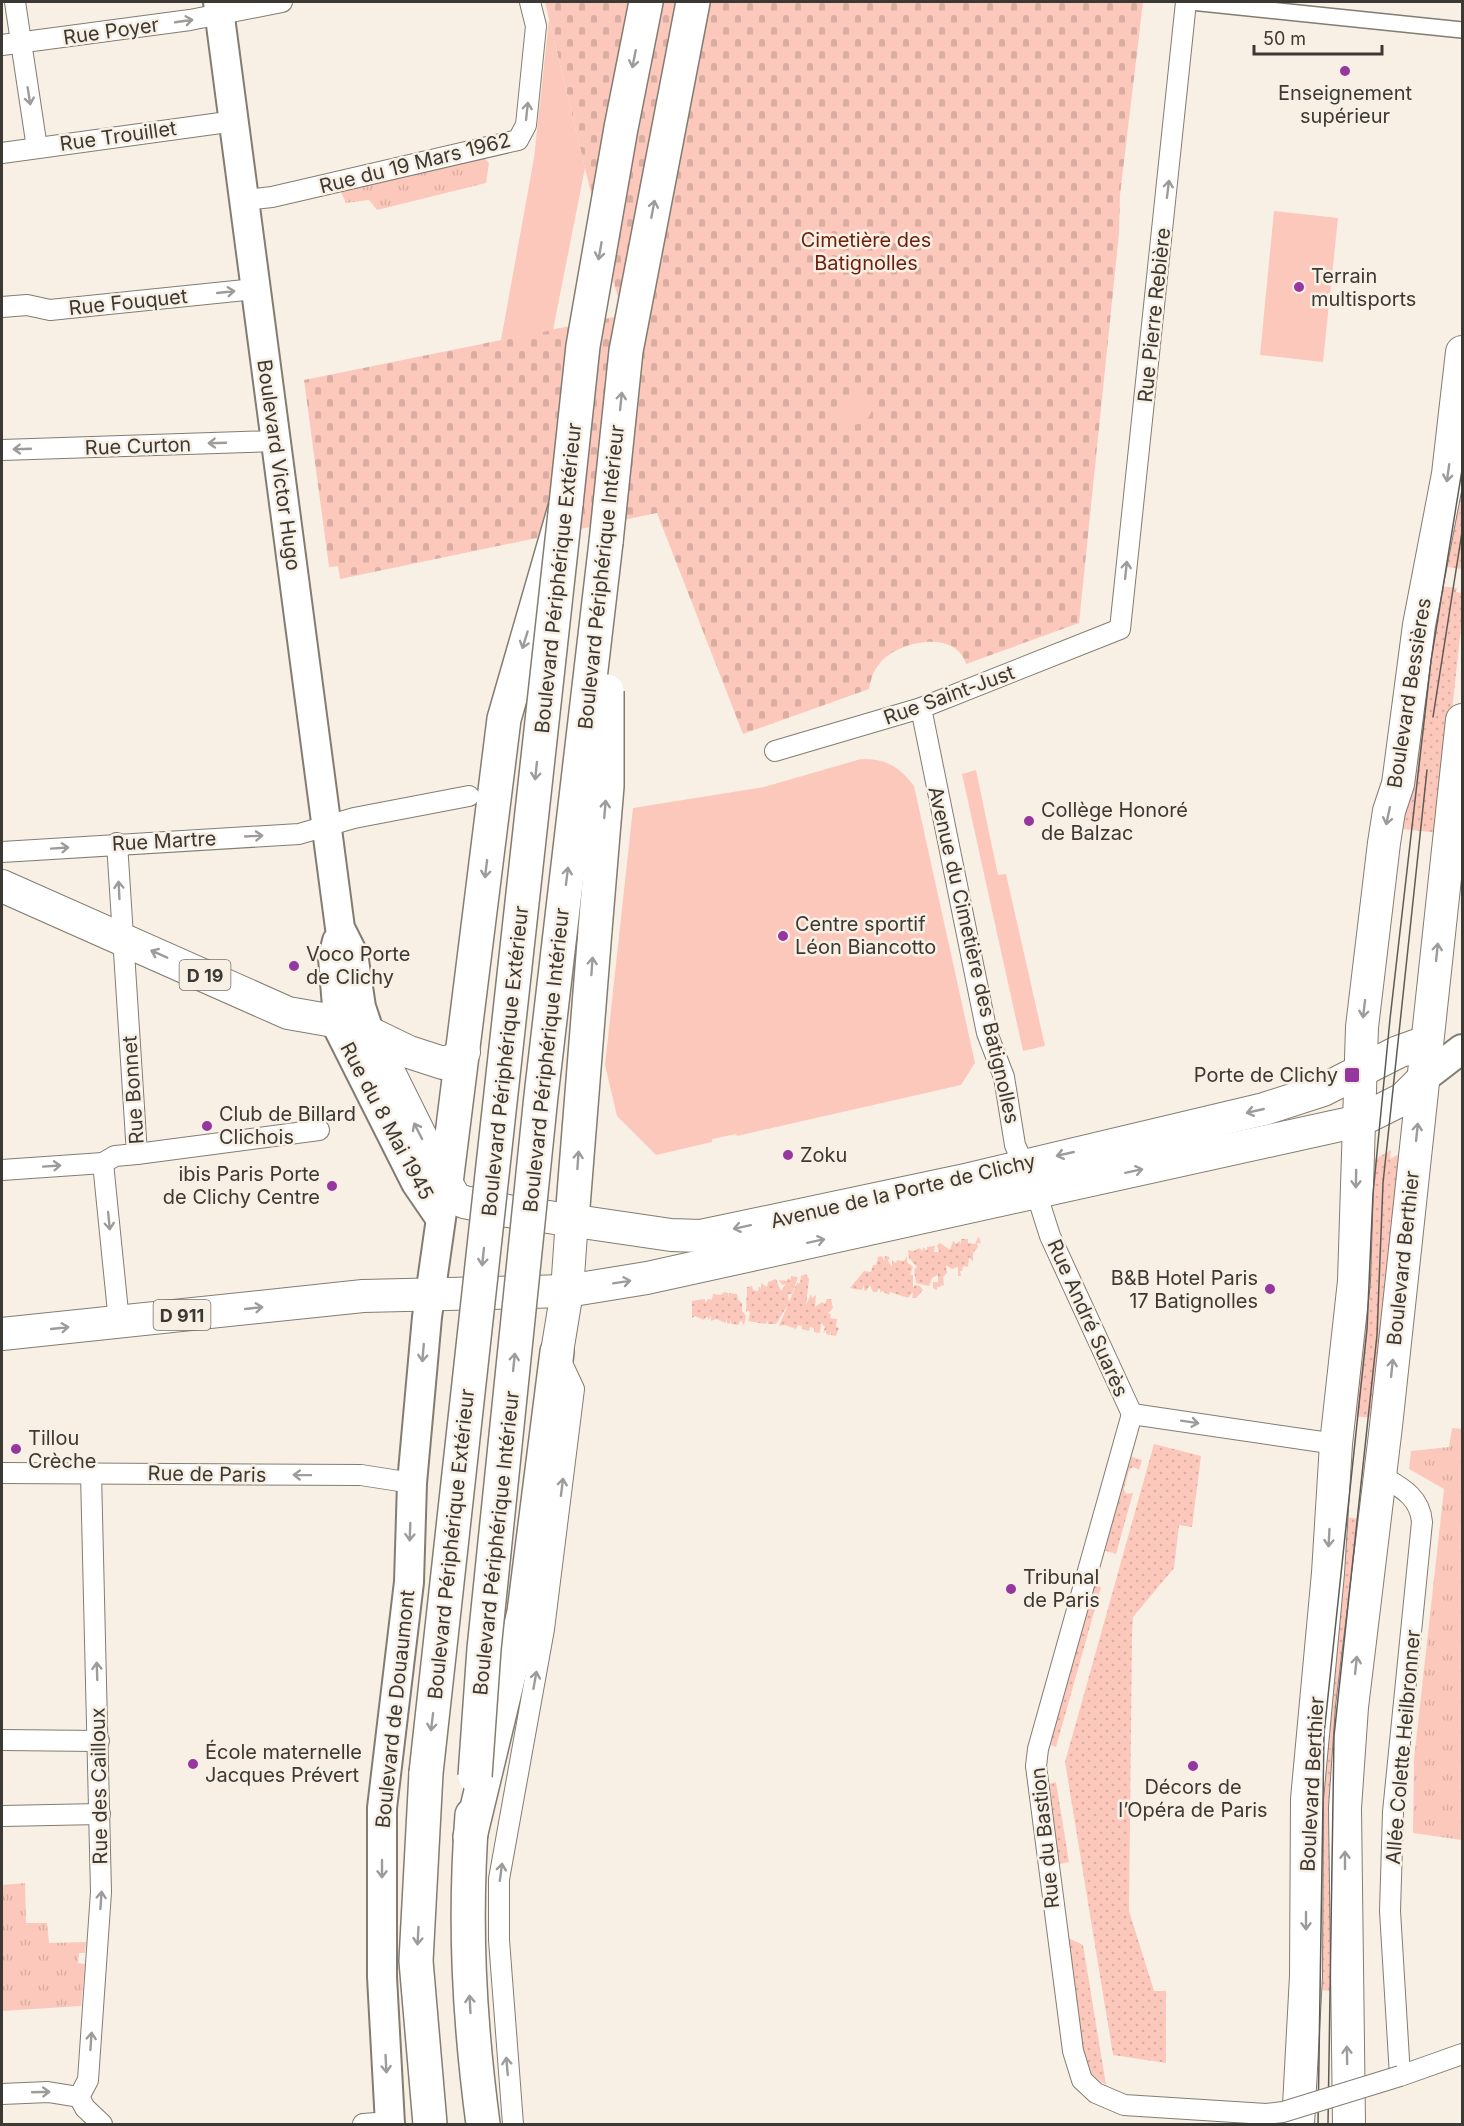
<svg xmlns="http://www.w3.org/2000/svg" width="1464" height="2126" viewBox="0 0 1464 2126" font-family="Inter,sans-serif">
  <defs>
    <pattern id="grass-dots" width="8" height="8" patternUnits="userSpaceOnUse" patternTransform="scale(1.5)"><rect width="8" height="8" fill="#fdc8bc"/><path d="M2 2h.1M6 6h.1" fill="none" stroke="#daada2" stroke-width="1.8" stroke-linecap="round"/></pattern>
    <pattern id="cemetery-stones" width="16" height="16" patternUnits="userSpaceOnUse" patternTransform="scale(1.5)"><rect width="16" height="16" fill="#fdc8bc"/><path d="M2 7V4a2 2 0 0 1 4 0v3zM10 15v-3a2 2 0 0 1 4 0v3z" fill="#daada2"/></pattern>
    <pattern id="park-tufts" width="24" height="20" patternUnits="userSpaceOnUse" patternTransform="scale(1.5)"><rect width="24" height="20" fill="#fdc8bc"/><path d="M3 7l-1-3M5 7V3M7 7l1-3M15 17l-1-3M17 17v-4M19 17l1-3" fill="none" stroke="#daada2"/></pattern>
  </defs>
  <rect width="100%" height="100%" fill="#f8f0e4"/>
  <g fill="url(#grass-dots)">
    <polygon points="1462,428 1462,569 1438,566"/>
    <polygon points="1439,586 1457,588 1456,592 1462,593 1462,618 1439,833 1394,828"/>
    <polygon points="1391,1150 1390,1159 1405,1151 1376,1418 1351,1416 1367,1164"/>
    <polygon points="979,1236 981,1243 977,1243 978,1247 973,1253 973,1262 969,1257 968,1267 963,1266 962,1271 960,1271 961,1276 958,1276 958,1267 952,1269 946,1265 947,1273 943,1277 944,1285 937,1287 937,1290 933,1288 933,1282 938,1282 938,1275 932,1278 929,1286 916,1283 914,1269 917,1267 909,1258 908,1250 914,1251 919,1248 923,1251 923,1247 927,1251 927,1247 935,1246 934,1252 939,1252 937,1245 940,1243 950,1250 953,1241 956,1244 959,1241 961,1244 961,1239 968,1239 968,1243 975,1244"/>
    <polygon points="882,1256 884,1261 885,1256 890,1257 888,1261 892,1267 892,1260 896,1263 897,1260 904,1261 907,1256 907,1262 913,1267 910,1275 913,1275 913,1288 915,1285 920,1286 923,1290 916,1298 912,1298 913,1292 908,1298 890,1292 889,1295 882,1291 881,1293 879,1288 877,1292 873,1292 870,1285 866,1291 864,1290 864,1284 862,1290 850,1288 864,1271 871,1272 873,1265 876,1265 878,1257"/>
    <polygon points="806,1274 809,1279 806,1305 811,1294 812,1298 816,1295 815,1307 822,1302 825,1304 827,1299 831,1299 833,1308 828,1313 831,1314 830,1318 837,1319 836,1327 839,1328 836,1336 831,1335 831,1331 830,1335 826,1334 826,1330 823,1333 825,1327 821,1323 820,1333 814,1332 814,1328 810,1327 809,1331 802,1329 802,1326 798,1325 796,1329 785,1325 779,1326 797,1283 800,1283 801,1276"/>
    <polygon points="791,1276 798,1277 792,1294 788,1294 789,1303 776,1324 768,1324 767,1320 766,1324 748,1321 750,1313 748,1310 746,1312 747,1287 752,1286 753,1290 758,1291 759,1287 761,1289 761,1283 767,1287 768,1282 776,1279 781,1291 786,1284 782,1285 779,1280 786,1281 789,1278 790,1282"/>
    <polygon points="724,1292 728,1293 728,1297 729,1293 737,1294 738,1300 742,1303 742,1311 746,1316 744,1326 741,1320 738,1325 731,1324 731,1318 730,1324 727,1323 727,1317 726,1323 716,1319 711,1321 711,1315 709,1320 707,1316 704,1320 695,1316 692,1318 692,1301 705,1299 705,1303 708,1299 712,1300 713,1294 721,1295"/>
    <polygon points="1154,1444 1201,1456 1192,1527 1179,1525 1174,1568 1133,1617 1132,1633 1129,1911 1154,1991 1166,1991 1166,2063 1113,2055 1065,1762"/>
    <polygon points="1129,1456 1142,1460 1139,1470 1133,1467 1129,1470 1124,1489 1126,1494 1133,1493 1116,1554 1103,1550"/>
    <polygon points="1344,1517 1361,1519 1335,1991 1315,1990 1316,1802"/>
    <polygon points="1093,1585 1101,1587 1056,1747 1048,1744"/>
    <polygon points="1056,1782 1069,1862 1055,1865 1045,1785"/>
    <polygon points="1066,1937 1083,1945 1106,2085 1091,2074 1082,2056"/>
  </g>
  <path fill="url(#cemetery-stones)" d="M545,2H1143L1120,195L1119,233L1079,623L966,664C955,628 897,642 880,663C873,671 871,679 869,689L743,734L657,513L340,579L338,566L329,567L304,380L624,315L610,272Z"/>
  <g fill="url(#park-tufts)">
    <polygon points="480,157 485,158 489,163 486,183 377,210 369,200 346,203 340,190"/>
    <polygon points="1452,1428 1462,1429 1462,1840 1413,1833 1414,1759 1444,1489 1409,1469 1411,1451 1449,1447"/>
    <polygon points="25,1883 26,1923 47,1923 49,1943 86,1942 85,1953 79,1953 78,1963 85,1964 81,2006 2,2011 2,1885"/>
  </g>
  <g fill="#fdc8bc">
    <polygon points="549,19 585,168 553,330 501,340 534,158"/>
    <polygon points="1274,211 1338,218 1323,362 1260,355"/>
    <path d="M852,394L864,396L873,406C866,446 808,411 852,394Z"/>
    <path d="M861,759C885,758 900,767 914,786L975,1063L961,1085L737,1136L736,1134L712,1139V1142L656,1155L617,1116L605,1065L633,808L764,787Z"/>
    <polygon points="976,770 998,875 1006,874 1045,1046 1023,1051 962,774"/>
  </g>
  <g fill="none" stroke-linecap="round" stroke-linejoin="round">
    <g stroke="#837c71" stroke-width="18">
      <polyline id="pedestrian" points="1191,2 1462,30"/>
    </g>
    <g stroke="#837c71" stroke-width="22">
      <g id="minor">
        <polyline points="15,2 37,148"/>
        <polyline points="2,45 190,20 282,2"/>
        <polyline points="2,153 235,121"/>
        <polyline points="245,200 272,197 518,140 526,125 536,26 530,2"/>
        <polyline points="2,307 27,305 50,310 255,289"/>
        <polyline points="2,450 275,441"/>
        <polyline points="921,708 987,1033 1004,1077 1015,1145 1036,1192 1050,1236 1132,1414"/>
        <polyline points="775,751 921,708 1120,629 1186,2"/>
        <polyline points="117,843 137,1154 319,1130"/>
        <polyline points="2,852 299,834 354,818 469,796"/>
        <polyline points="103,1163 119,1322"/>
        <polyline points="2,1170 103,1163 115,1156 137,1154"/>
        <polyline points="1132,1414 1038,1749 1036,1766 1073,2051 1082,2080 1096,2093 1124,2105 1266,2114"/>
        <polyline points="1132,1414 1336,1444"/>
        <polyline points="2,1473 361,1475 412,1483"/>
        <path d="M1380,1475C1400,1487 1420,1496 1422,1522L1393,1812L1390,1911L1400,2076L1462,2054"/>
        <polyline points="2,1740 99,1741"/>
        <polyline points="2,1816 100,1814"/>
        <polyline points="2,2094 48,2092 79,2097"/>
        <polyline points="79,2097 88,2080 101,1892 91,1473"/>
        <polyline points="79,2097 85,2108 102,2124"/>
        <polyline points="363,2124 389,2122"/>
        <polyline points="513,2124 499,1940 499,1879 544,1629 574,1389 559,1357"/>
      </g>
    </g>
    <g stroke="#837c71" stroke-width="32">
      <g id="secondary">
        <polyline points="218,2 340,928 353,954 361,1007 370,1034"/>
        <polyline points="337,941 333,958 339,1030 416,1183 440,1218"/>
        <polyline points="1424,1078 1462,1049"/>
        <polyline points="390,2124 382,1977 382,1808 409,1582 412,1483 427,1317 446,1183"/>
      </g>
    </g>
    <g stroke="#837c71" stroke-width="34">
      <g id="primary">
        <polyline points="2,886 288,1013 351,1024 409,1052 443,1063 453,1060 464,1052"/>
        <polyline points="370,1034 429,1153 455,1198 464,1202 508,1211 671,1235 701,1236 961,1181 1264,1109 1323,1090 1398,1052 1426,1042"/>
        <polyline points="2,1334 363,1296 567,1291 647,1278 1359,1121 1403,1099 1424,1078"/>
        <polyline points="557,1352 567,1291 572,1219"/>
        <polyline points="1298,2124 1306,1976 1307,1799 1328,1573 1336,1444 1354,1281 1362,1027 1384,843 1389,811 1398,784 1419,625 1448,474 1462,352"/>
        <polyline points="1349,2124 1345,1808 1352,1707 1386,1426 1462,720"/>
      </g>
    </g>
    <g stroke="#837c71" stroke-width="36">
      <g id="trunk">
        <polyline points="606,542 626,351 693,2"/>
        <polyline points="446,1183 504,719 566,504 583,346 621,128 646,2"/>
        <polyline points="572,1219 595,930"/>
        <polyline points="426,1773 416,1961 430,2124"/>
        <path d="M472,1815C464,1922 469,2018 483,2124"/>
        <polyline points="470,1837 524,1612 557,1352"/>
      </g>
    </g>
    <use href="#pedestrian" stroke="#fff" stroke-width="15"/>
    <use href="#minor" stroke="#fff" stroke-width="20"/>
    <use href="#secondary" stroke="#fff" stroke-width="28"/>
    <use href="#primary" stroke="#fff" stroke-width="32"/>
    <use href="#trunk" stroke="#fff" stroke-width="33"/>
    <g stroke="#5e5a54" stroke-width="1.5">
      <polyline points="1433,717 1462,532"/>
      <polyline points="1318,2124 1324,1734 1367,1329 1373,1194 1390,1019 1431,661 1462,470"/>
      <polyline points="1328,2124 1334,1736 1377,1335 1383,1183 1427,770"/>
    </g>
    <g stroke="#837c71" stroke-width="22" stroke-linecap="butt">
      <polyline id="minor-bridge" points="1266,2114 1283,2112 1400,2076"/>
    </g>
    <g stroke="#837c71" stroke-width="36" stroke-linecap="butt">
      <g id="trunk-bridge">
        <polyline points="595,930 607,786 607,691"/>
        <polyline points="426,1773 566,504"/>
        <polyline points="475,1776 484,1649 541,1096 606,542"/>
      </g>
    </g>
    <use href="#minor-bridge" stroke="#fff" stroke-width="20"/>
    <use href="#trunk-bridge" stroke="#fff" stroke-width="33"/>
  </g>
  <defs><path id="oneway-shaft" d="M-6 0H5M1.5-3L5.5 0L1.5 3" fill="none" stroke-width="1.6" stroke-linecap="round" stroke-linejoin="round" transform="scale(1.5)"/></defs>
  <g stroke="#9e9c9a">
    <use href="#oneway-shaft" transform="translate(184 21) rotate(-8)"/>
    <use href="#oneway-shaft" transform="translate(634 59) rotate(101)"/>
    <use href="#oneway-shaft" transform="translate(29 96) rotate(81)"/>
    <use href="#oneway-shaft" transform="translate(527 111) rotate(-84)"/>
    <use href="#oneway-shaft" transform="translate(1168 189) rotate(-83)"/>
    <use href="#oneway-shaft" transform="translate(653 209) rotate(-79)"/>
    <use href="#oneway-shaft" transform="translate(600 251) rotate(100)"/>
    <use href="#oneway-shaft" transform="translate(226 292) rotate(-6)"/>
    <use href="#oneway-shaft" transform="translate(621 401) rotate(-84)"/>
    <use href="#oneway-shaft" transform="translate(217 443) rotate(178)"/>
    <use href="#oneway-shaft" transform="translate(22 449) rotate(178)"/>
    <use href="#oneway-shaft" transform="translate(1448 473) rotate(98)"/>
    <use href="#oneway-shaft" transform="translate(1126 570) rotate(-84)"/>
    <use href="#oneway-shaft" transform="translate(525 640) rotate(107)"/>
    <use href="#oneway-shaft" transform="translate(536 771) rotate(96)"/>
    <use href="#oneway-shaft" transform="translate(605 809) rotate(-85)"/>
    <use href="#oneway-shaft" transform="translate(1388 816) rotate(102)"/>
    <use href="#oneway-shaft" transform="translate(254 836) rotate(-3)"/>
    <use href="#oneway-shaft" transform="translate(60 848) rotate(-4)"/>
    <use href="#oneway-shaft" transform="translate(486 869) rotate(97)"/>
    <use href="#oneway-shaft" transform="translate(567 876) rotate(-83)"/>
    <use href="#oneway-shaft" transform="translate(119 890) rotate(-93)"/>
    <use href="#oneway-shaft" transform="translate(1437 952) rotate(-84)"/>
    <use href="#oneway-shaft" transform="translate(159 954) rotate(-156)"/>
    <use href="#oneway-shaft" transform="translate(592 966) rotate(-86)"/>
    <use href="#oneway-shaft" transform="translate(1364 1009) rotate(97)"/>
    <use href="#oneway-shaft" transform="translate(1255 1111) rotate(167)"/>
    <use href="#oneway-shaft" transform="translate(418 1131) rotate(-117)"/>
    <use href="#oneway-shaft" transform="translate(1417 1132) rotate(-84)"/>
    <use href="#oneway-shaft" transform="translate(1065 1154) rotate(167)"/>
    <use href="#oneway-shaft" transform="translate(578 1160) rotate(-86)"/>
    <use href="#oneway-shaft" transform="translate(52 1166) rotate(-4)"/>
    <use href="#oneway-shaft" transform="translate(1134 1171) rotate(-12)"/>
    <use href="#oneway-shaft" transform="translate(1356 1179) rotate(91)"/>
    <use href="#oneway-shaft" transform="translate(109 1221) rotate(84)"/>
    <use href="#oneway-shaft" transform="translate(742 1227) rotate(168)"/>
    <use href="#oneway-shaft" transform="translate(816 1241) rotate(-12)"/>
    <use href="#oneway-shaft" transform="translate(483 1257) rotate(96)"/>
    <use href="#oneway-shaft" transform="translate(622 1282) rotate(-9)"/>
    <use href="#oneway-shaft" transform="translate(254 1308) rotate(-6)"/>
    <use href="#oneway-shaft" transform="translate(60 1328) rotate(-6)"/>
    <use href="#oneway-shaft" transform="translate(423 1353) rotate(95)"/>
    <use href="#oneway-shaft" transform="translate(514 1362) rotate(-84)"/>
    <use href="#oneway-shaft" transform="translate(1392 1368) rotate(-84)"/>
    <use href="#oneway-shaft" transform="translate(1190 1422) rotate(9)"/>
    <use href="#oneway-shaft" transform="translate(302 1475) rotate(-179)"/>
    <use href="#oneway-shaft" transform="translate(562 1487) rotate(-83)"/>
    <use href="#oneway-shaft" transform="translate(410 1532) rotate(92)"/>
    <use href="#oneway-shaft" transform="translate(1329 1538) rotate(93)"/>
    <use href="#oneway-shaft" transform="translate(1356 1665) rotate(-84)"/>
    <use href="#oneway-shaft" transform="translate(97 1671) rotate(-92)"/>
    <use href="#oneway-shaft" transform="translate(535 1680) rotate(-80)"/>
    <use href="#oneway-shaft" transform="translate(432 1722) rotate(97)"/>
    <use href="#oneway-shaft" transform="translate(1345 1860) rotate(-90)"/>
    <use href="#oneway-shaft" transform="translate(382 1869) rotate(90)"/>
    <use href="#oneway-shaft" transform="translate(501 1872) rotate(-82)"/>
    <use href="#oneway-shaft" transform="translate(101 1900) rotate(-86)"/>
    <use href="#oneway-shaft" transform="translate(1306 1921) rotate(90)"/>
    <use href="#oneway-shaft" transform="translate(418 1936) rotate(93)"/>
    <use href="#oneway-shaft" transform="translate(470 2004) rotate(-93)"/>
    <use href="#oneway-shaft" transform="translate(91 2041) rotate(-86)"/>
    <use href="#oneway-shaft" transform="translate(1347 2055) rotate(-91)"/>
    <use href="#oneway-shaft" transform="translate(386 2064) rotate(87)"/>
    <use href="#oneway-shaft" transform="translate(507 2066) rotate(-95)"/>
    <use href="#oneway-shaft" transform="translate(41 2092) rotate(-2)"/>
  </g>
  <g fill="#96379f" stroke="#f8f0e4" stroke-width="2">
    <circle cx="1345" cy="71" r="6"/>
    <circle cx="1299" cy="287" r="6"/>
    <circle cx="1029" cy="821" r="6"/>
    <circle cx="783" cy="936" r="6"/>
    <circle cx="294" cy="966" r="6"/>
    <rect x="1344" y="1067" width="16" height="16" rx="3"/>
    <circle cx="207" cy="1126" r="6"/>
    <circle cx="788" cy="1155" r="6"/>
    <circle cx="332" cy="1186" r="6"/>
    <circle cx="1270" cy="1289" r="6"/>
    <circle cx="16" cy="1449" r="6"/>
    <circle cx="1011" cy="1589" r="6"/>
    <circle cx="193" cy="1764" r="6"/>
    <circle cx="1193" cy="1766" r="6"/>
  </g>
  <g text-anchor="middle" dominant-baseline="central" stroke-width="5" stroke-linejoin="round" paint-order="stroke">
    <g fill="#f8f0e4" stroke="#747069" stroke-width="1.5">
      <rect x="179.5" y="960" width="51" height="30" rx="4.5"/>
      <rect x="153.5" y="1300" width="57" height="30" rx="4.5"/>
    </g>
    <g font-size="18" font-weight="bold" fill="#3c3934">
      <text x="205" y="975">D 19</text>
      <text x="182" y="1315">D 911</text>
    </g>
    <g font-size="20" fill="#3c3934" stroke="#f8f0e4">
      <text transform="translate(111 31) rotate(-8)">Rue Poyer</text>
      <text transform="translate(118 136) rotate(-8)">Rue Trouillet</text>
      <text transform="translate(415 163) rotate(-14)">Rue du 19 Mars 1962</text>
      <text transform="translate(128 302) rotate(-6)">Rue Fouquet</text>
      <text transform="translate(1154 315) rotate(-84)">Rue Pierre Rebière</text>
      <text transform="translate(138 446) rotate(-2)">Rue Curton</text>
      <text transform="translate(279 465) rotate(82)">Boulevard Victor Hugo</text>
      <text transform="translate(601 577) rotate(-84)">Boulevard Périphérique Intérieur</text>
      <text transform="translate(558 578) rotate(-84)">Boulevard Périphérique Extérieur</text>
      <text transform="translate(1409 693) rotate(-81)">Boulevard Bessières</text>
      <text transform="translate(949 695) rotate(-20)">Rue Saint-Just</text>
      <text transform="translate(164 841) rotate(-3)">Rue Martre</text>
      <text transform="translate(974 955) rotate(77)">Avenue du Cimetière des Batignolles</text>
      <text transform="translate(546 1060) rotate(-84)">Boulevard Périphérique Intérieur</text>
      <text transform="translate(505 1061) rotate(-84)">Boulevard Périphérique Extérieur</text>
      <text transform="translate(133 1090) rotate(-94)">Rue Bonnet</text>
      <text transform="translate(387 1121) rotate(62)">Rue du 8 Mai 1945</text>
      <text transform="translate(903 1191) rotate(-13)">Avenue de la Porte de Clichy</text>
      <text transform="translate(1403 1258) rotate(-84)">Boulevard Berthier</text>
      <text transform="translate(1088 1318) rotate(66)">Rue André Suarès</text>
      <text transform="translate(207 1474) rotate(1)">Rue de Paris</text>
      <text transform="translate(496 1543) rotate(-84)">Boulevard Périphérique Intérieur</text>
      <text transform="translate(451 1544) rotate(-84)">Boulevard Périphérique Extérieur</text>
      <text transform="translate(395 1709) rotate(-84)">Boulevard de Douaumont</text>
      <text transform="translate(1403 1747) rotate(-85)">Allée Colette Heilbronner</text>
      <text transform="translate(1312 1784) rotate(-87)">Boulevard Berthier</text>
      <text transform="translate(99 1786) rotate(-91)">Rue des Cailloux</text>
      <text transform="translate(1045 1838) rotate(-96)">Rue du Bastion</text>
    </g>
    <g font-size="20" fill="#3c3934" stroke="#f8f0e4" text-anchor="start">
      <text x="1345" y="93" text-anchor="middle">Enseignement<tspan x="1345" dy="23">supérieur</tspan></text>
      <text x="1311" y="276">Terrain<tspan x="1311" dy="23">multisports</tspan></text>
      <text x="1041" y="810">Collège Honoré<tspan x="1041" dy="23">de Balzac</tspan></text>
      <text x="795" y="924">Centre sportif<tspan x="795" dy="23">Léon Biancotto</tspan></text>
      <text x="306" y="954">Voco Porte<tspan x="306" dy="23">de Clichy</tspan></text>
      <text x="1338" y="1075" text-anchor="end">Porte de Clichy</text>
      <text x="219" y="1114">Club de Billard<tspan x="219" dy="23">Clichois</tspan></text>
      <text x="800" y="1155">Zoku</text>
      <text x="320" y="1174" text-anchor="end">ibis Paris Porte<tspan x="320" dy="23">de Clichy Centre</tspan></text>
      <text x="1258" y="1278" text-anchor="end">B&amp;B Hotel Paris<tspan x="1258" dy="23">17 Batignolles</tspan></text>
      <text x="28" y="1438">Tillou<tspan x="28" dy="23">Crèche</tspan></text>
      <text x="1023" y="1577">Tribunal<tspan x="1023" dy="23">de Paris</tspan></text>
      <text x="205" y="1752">École maternelle<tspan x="205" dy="23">Jacques Prévert</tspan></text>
      <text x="1193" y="1787" text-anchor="middle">Décors de<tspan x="1193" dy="23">l’Opéra de Paris</tspan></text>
    </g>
    <g font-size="20" fill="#6d1e0d" stroke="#f8f0e4">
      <text x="866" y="240">Cimetière des<tspan x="866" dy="23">Batignolles</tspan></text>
    </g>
  </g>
  <rect width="1464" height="2126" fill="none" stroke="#3c3934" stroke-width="6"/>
  <path d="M1254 45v9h128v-9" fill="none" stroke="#3c3934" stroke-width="3"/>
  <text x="1263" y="45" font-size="18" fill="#3c3934" stroke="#f8f0e4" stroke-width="4.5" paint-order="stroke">50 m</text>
</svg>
